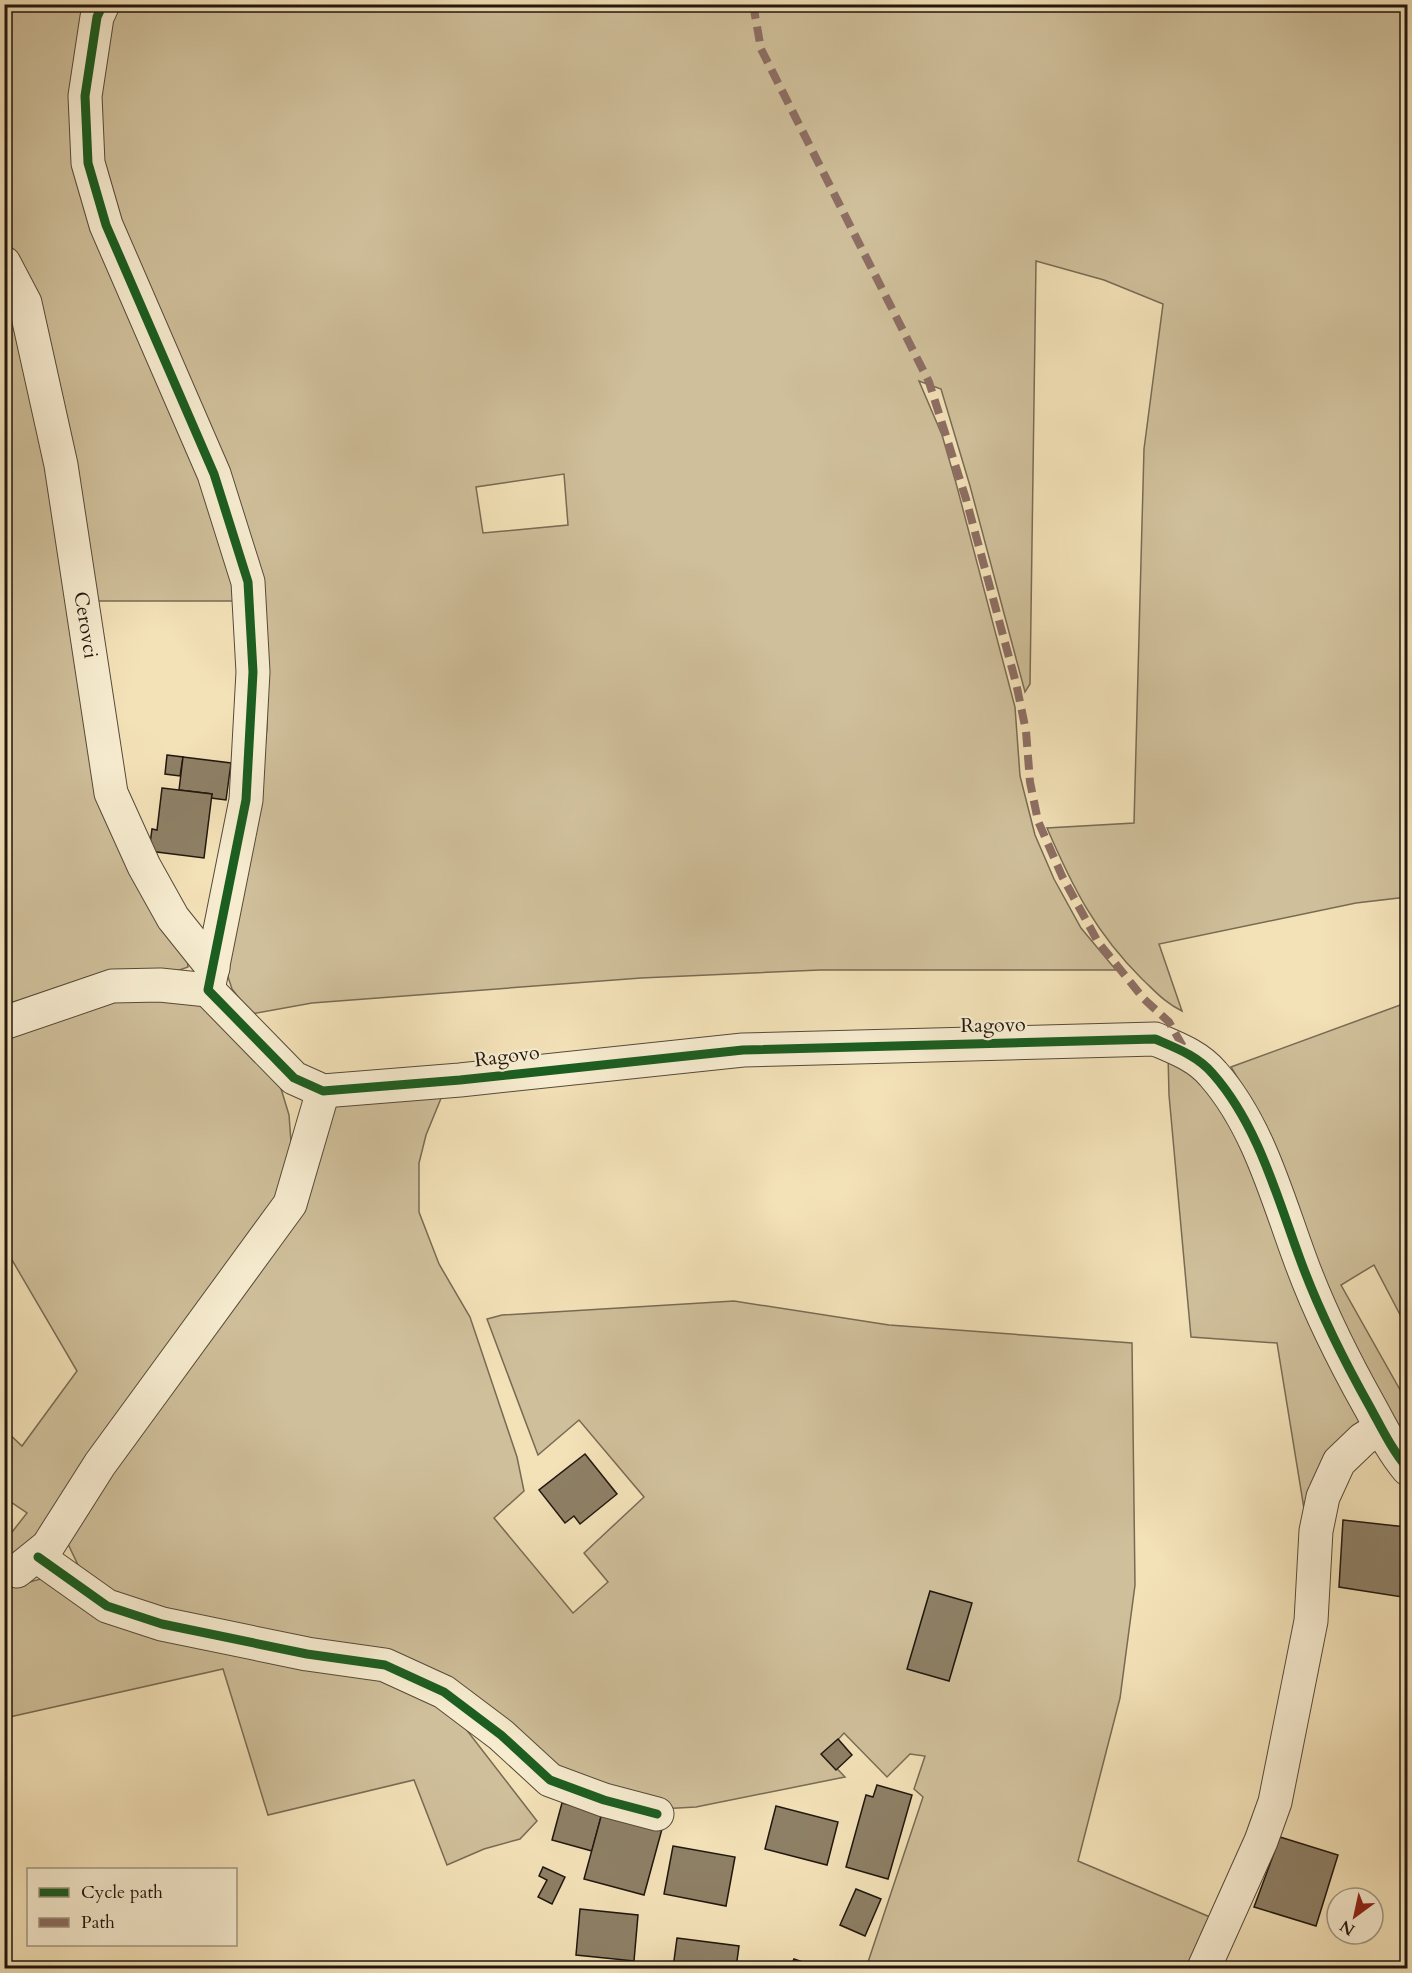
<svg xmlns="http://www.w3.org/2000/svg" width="1412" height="1973" viewBox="0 0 1412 1973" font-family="Cardo,serif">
  <rect width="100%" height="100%" fill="#f3e1b7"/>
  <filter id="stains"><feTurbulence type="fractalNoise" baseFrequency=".00333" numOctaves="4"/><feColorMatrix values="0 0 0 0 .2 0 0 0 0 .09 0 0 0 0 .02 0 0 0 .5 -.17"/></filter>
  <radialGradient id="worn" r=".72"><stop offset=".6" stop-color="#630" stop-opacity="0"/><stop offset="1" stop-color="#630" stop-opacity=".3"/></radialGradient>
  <g fill="#cfbf9a" stroke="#786b54" stroke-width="1.5" fill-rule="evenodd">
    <path d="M5,5H1407V897L1356,903L1159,944L1182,1011C1165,1003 1155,991 1142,979C1095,932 1073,888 1047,828L1134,823L1144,449L1163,304L1104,280L1036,261L1030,684L1025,692L970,486L941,389L919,381L942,435L956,483L1015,707L1020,776L1035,835L1054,879L1081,928L1116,970H820L641,978L312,1003L251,1014L232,989L225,968L262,775L267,728L268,675L244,601H90L31,283L5,240ZM564,474L568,525L483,533L476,487Z"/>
    <polygon points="4,280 39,434 102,789 187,957 188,967 171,973 4,1009"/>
    <polygon points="118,997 196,1000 279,1082 289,1115 292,1155 274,1203 22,1560 5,1570 5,1541 27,1513 5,1498 4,1429 22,1446 77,1371 5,1248 5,1030"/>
    <polygon points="1403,1004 1407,1014 1407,1328 1374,1265 1341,1285 1403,1395 1407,1393 1407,1443 1365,1372 1299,1227 1266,1125 1231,1067"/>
    <polygon points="1168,1054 1185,1063 1228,1112 1366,1420 1307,1527 1277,1343 1191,1337 1169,1095"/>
    <polygon points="442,1096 426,1135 419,1163 419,1212 439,1264 470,1317 517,1457 524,1491 494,1518 573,1613 608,1582 584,1553 644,1497 579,1420 538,1455 487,1319 502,1315 734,1301 889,1325 1132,1343 1135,1585 1120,1698 1078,1861 1217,1920 1195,1968 866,1968 923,1797 914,1789 925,1756 910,1754 887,1777 844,1733 824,1755 845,1777 696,1807 660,1809 563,1772 459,1692 213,1626 108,1593 79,1567 68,1544 330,1108 343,1101"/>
    <polygon points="44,1578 383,1674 452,1711 537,1821 520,1839 484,1849 447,1865 414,1780 268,1815 223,1669 5,1718 4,1589"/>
  </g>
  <g fill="#8e8066" stroke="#21170f" stroke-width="1.5">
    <polygon points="167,755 183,757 180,776 165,774"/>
    <polygon points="183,757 231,763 226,800 211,798 212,794 179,790"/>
    <polygon points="162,788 212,794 204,858 149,851 152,829 157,830"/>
    <polygon points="585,1454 617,1494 580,1524 574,1516 565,1523 539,1490"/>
    <polygon points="1343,1520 1406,1527 1402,1597 1339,1587"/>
    <polygon points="930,1591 972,1603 949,1681 907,1669"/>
    <polygon points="838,1739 852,1755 836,1770 821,1754"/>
    <polygon points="877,1785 912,1795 888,1879 846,1867 866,1795 873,1797"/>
    <polygon points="562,1803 602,1813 592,1851 552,1840"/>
    <polygon points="776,1806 838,1822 827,1865 765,1849"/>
    <polygon points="602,1813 662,1829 644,1895 584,1879"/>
    <polygon points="1280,1837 1338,1855 1316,1926 1254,1907"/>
    <polygon points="673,1846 735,1857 726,1906 664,1894"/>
    <polygon points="543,1867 565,1877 552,1904 538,1897 547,1880 539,1876"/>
    <polygon points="856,1889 881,1899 865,1936 840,1925"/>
    <polygon points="580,1909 638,1915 634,1961 576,1955"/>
    <polygon points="677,1938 739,1946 736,1968 673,1968"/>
    <polygon points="794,1959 820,1968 790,1968"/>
  </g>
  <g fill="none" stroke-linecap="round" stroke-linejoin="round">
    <g stroke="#564a39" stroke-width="35">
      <g id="street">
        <polyline points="103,4 97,17 85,96 88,163 106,225 214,474 248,582 253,672 246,800 208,990"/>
        <polyline points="4,263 25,303 61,465 111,793 144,866 173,918 213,968"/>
        <path d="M208,990L294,1078L323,1091L460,1080L743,1050L1155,1039C1176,1048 1198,1056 1213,1074C1258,1125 1277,1197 1300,1259C1319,1311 1343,1359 1370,1407C1382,1429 1392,1450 1408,1469"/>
        <polyline points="4,1023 112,986 160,985 208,990"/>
        <polyline points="38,1557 107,1606 162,1624 307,1654 385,1665 444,1692 501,1735 550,1780 604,1800 657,1814"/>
        <polyline points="17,1571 48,1546 100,1464 290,1204 323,1091"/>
        <polyline points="1204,1968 1261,1841 1275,1802 1311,1621 1316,1531 1323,1497 1339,1462 1363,1439 1381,1428"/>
      </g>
    </g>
    <use href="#street" stroke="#f7ecd0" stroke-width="33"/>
    <polyline stroke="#8d6e63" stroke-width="8" stroke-dasharray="15 8" stroke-linecap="butt" points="753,4 761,49 929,382 966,499 1016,683 1026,731 1030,782 1038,821 1062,876 1098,942 1144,999 1169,1022 1185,1050"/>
    <g stroke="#f7ecd0" stroke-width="13">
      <g id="cycleway">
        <path d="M103,4L97,17L85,96L88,163L106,225L214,474L248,582L253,672L246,800L208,990L294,1078L323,1091L460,1080L743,1050L1155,1039C1176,1048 1198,1056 1213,1074C1258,1125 1277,1197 1300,1259C1319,1311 1343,1359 1370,1407C1382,1429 1392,1450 1408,1469"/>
        <polyline points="38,1557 107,1606 162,1624 307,1654 385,1665 444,1692 501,1735 550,1780 604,1800 657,1814"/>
      </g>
    </g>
    <use href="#cycleway" stroke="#1b5e20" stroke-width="9"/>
  </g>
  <g text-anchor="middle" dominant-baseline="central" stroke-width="4.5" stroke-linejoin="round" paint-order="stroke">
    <g font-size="20" fill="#21170f" stroke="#f7ecd0">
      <text transform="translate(86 625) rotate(81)">Cerovci</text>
      <text transform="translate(993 1025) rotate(-1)">Ragovo</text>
      <text transform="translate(507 1056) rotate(-7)">Ragovo</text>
    </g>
  </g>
  <rect width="1412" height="1973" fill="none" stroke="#f3e1b7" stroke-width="24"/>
  <rect x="6" y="6" width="1400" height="1961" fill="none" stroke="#21170f" stroke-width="3"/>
  <rect x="12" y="12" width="1388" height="1949" fill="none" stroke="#21170f" stroke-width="1.5"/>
  <rect x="27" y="1868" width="210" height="78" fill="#f7ecd0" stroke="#a19783" stroke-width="1.5"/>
  <rect x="39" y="1888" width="30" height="9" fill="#1b5e20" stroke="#a19783" stroke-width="1.5"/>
  <text x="81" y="1898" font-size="18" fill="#21170f">Cycle path</text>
  <rect x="39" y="1918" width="30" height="9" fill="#8d6e63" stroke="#a19783" stroke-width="1.5"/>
  <text x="81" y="1928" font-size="18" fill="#21170f">Path</text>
  <g transform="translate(1355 1916) rotate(213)"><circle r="28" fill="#f7ecd0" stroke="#a19783" stroke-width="1.5"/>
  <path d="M0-4.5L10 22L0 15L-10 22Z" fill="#8f2418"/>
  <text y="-9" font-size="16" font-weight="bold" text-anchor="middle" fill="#21170f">N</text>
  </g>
  <rect width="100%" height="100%" filter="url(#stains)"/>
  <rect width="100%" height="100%" fill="url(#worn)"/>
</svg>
